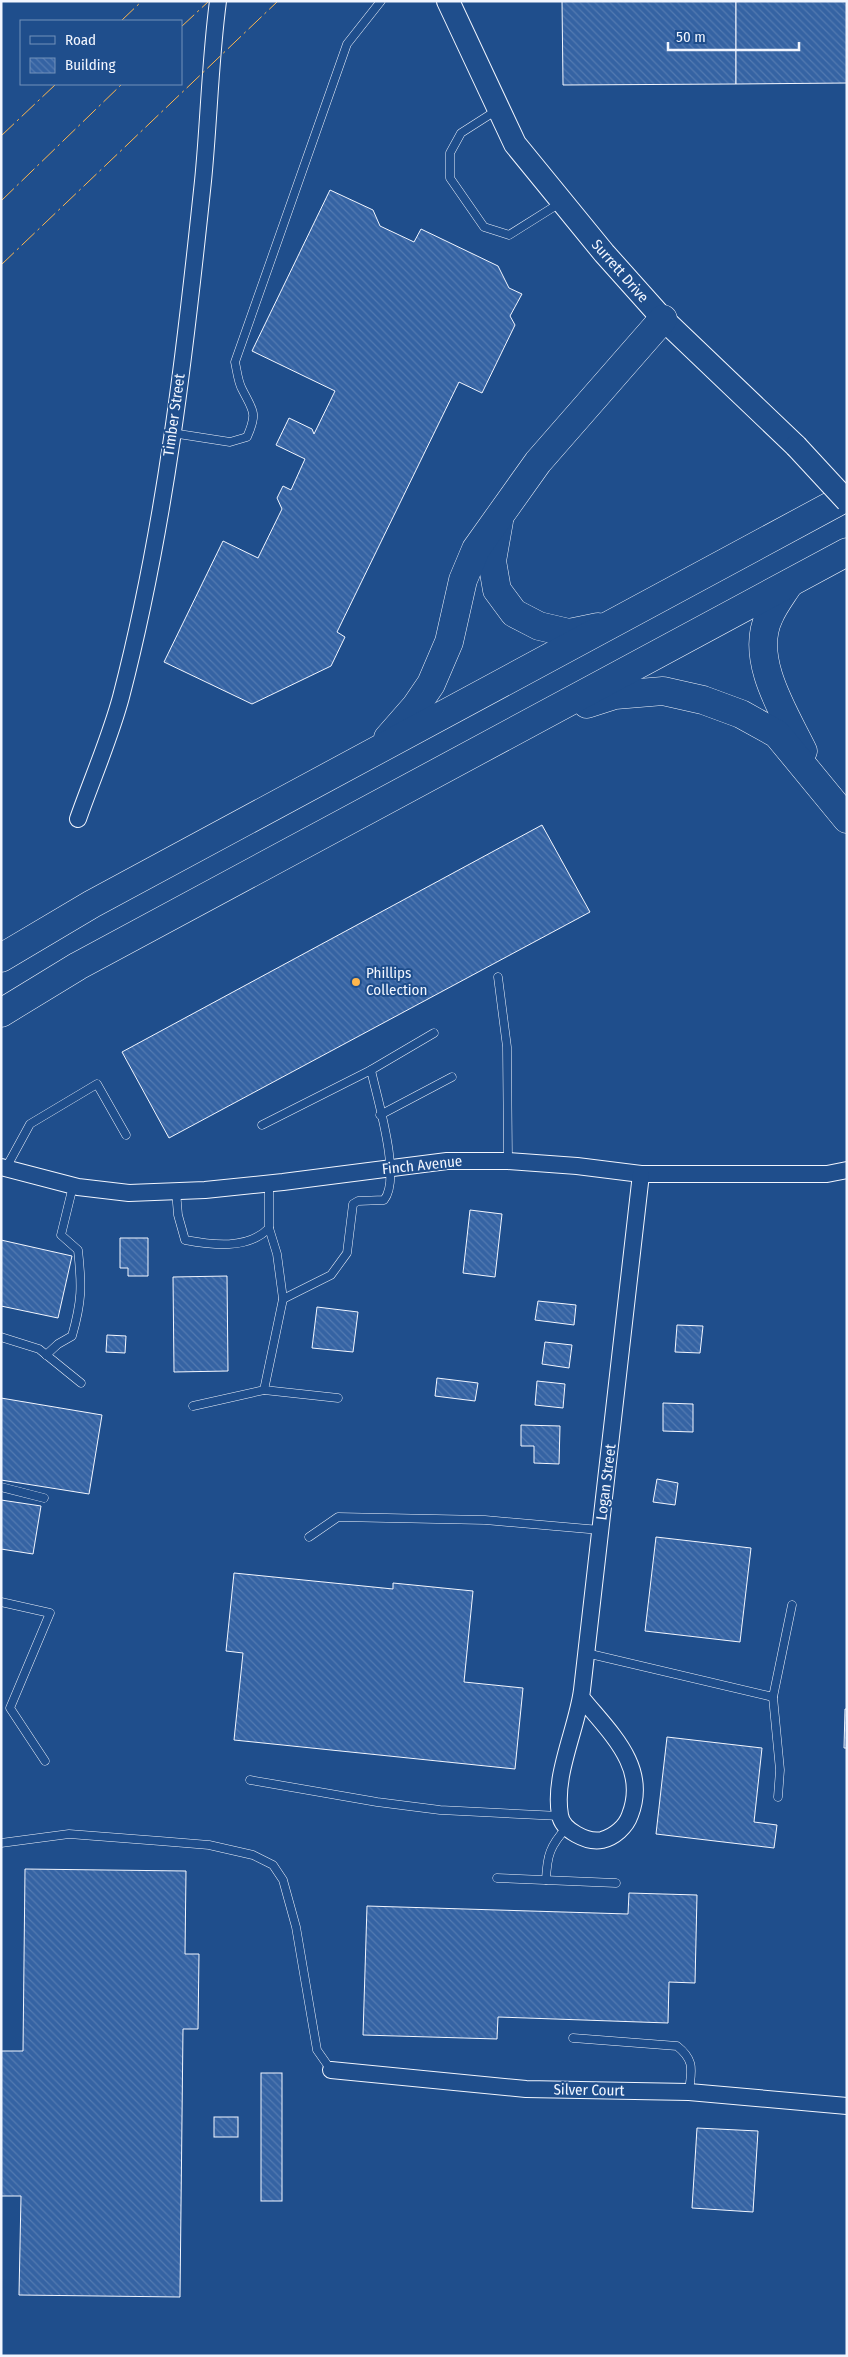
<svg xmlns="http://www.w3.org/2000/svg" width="848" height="2357" viewBox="0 0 848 2357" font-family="'Fira Sans Condensed',sans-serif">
  <defs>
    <pattern id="building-back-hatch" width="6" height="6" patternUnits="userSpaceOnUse" patternTransform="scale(1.25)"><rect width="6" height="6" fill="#3563a3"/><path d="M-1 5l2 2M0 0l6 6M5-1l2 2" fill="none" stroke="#537ab1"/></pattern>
  </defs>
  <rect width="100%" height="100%" fill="#1f4e8c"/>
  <g fill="url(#building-back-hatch)" stroke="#f2f6ff">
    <polygon points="562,1 736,1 736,84 563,85"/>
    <polygon points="736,1 847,1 847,83 736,84"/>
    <polygon points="330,190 373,210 380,226 414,242 421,229 498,266 509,288 522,294 510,316 515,325 482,393 459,382 337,632 345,637 331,666 252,704 164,662 223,541 258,558 282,509 277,498 283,486 291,490 305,459 276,445 289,418 312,429 314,434 335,391 252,351"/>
    <polygon points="542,825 590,912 169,1138 122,1052"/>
    <polygon points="470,1210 502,1214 495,1277 463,1273"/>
    <polygon points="120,1238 148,1238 148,1276 128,1276 128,1268 120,1268"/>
    <polygon points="1,1240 72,1256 58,1318 1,1306"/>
    <polygon points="227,1276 228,1371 174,1372 173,1277"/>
    <polygon points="538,1301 576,1305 574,1325 535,1320"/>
    <polygon points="317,1307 358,1312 353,1352 312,1348"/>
    <polygon points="677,1325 703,1326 700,1353 675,1352"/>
    <polygon points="107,1335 126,1336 125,1353 106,1352"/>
    <polygon points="545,1342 572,1345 569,1368 542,1364"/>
    <polygon points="437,1378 478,1383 475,1401 435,1396"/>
    <polygon points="537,1381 565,1384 563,1408 535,1405"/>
    <polygon points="1,1398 102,1415 89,1494 1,1480"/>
    <polygon points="663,1403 693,1404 693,1432 663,1431"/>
    <polygon points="521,1425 560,1426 559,1464 534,1463 534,1446 521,1446"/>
    <polygon points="657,1479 678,1483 675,1505 653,1502"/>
    <polygon points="1,1500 41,1506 33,1554 1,1549"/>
    <polygon points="656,1537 751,1548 740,1642 645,1631"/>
    <polygon points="234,1573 393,1589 393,1583 473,1591 464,1682 523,1688 515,1769 234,1740 243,1653 226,1651"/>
    <polygon points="845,1709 847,1709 847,1748 844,1748"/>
    <polygon points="667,1737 762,1748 754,1822 777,1825 774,1848 656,1834"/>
    <polygon points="25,1869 186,1871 185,1954 199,1954 198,2029 183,2029 180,2297 19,2295 21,2196 1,2196 1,2051 23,2051"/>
    <polygon points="629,1893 697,1895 695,1983 669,1982 668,2023 498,2017 497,2039 363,2035 367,1906 628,1914"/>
    <rect x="261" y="2073" width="21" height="128"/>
    <rect x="214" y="2117" width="24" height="20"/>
    <polygon points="697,2128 758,2131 753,2212 692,2208"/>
  </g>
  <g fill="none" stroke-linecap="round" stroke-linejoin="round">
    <g stroke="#f2f6ff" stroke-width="9">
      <g id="lane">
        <polyline points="497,110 461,133 450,153 450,178 484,227 509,235 560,203"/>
        <path d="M172,433L230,442L247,437C258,412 253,411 242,389C238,382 237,371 235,362L347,44L381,1"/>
        <polyline points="498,977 507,1047 508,1161"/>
        <polyline points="371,1070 434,1033"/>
        <polyline points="380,1115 452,1077"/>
        <path d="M262,1125L371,1070C377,1098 402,1178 384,1200L358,1201L353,1204L347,1253L331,1275L283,1299"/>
        <polyline points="6,1168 30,1124 97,1084 126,1135"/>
        <path d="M176,1191L178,1215L185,1240C212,1245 248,1250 269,1228V1183"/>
        <polyline points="269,1228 277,1254 283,1299 264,1390 338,1398"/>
        <polyline points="1,1337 39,1349 81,1383"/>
        <path d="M46,1355L58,1344L72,1336C82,1301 82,1286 78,1250L61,1235L73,1186"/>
        <polyline points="193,1406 264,1390"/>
        <polyline points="1,1487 44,1498"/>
        <polyline points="309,1537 338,1517 485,1520 600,1530"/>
        <polyline points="1,1602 50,1613 10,1708 45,1761"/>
        <polyline points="586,1653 773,1697 792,1605"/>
        <polyline points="773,1697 780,1770 778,1797"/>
        <polyline points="250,1780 377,1802 440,1810 560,1816"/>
        <polyline points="1,1843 69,1834 160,1841 209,1845 253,1855 273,1865 283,1880 296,1927 317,2050 331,2070"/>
        <polyline points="497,1878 616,1883"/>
        <path d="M546,1880C547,1855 550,1846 567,1827"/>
        <path d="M573,2038L677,2046C696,2061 691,2071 689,2092"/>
      </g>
    </g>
    <g stroke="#f2f6ff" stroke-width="18">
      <g id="street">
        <path d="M78,819C92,779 110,738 121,697C165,528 185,353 203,181C209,121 210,61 218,1"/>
        <polyline points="1,1167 78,1187 129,1193 205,1190 283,1182 447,1161 508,1161 577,1166 641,1174 827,1174 847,1170"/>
        <path d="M581,1697C609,1732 649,1766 630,1815C626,1827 614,1837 602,1840C587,1843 562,1830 560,1815C553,1775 577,1729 582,1690C601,1518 621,1346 641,1174"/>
        <polyline points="331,2070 526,2089 689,2092 847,2106"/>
      </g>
    </g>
    <g stroke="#f2f6ff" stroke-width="24">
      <polyline id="secondary" points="448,1 515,144 604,253 663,319 796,446"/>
    </g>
    <g stroke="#f2f6ff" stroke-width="29">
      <g id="highway">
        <polyline points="499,521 492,561 497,590 514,613 539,626 569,633 598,627"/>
        <path d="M789,584C782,595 774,605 769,617C749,659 785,714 803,751"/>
        <polyline points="587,704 615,695 663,691 703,700 741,714 777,734 847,819"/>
        <polyline points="388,738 416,706 431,684 449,642 463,580 476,549 538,462 663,319"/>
        <polyline points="1,958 92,904 847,497"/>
        <polyline points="1,1013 78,966 847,552"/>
      </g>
    </g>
    <use href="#lane" stroke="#1f4e8c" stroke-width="8"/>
    <use href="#street" stroke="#1f4e8c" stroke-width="16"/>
    <use href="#secondary" stroke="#1f4e8c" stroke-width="22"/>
    <use href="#highway" stroke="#1f4e8c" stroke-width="28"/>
    <g stroke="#f2f6ff" stroke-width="24" stroke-linecap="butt">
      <polyline id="secondary-bridge" points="796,446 847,501"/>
    </g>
    <use href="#secondary-bridge" stroke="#1f4e8c" stroke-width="22"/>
    <g stroke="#ffb74d" stroke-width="1" stroke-dasharray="18 4 2.5 4" stroke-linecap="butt">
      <polyline points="121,21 142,1"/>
      <polyline points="181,27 209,1"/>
      <polyline points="1,136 56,84"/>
      <polyline points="1,201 122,84"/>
      <polyline points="1,265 278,1"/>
    </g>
  </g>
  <circle fill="#ffb74d" stroke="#1f4e8c" stroke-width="2" cx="356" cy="982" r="5"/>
  <g text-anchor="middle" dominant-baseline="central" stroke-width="4" stroke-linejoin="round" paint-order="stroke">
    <g font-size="15" fill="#f2f6ff" stroke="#1f4e8c">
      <text transform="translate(620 271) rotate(49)">Surrett Drive</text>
      <text transform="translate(174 415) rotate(-82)">Timber Street</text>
      <text transform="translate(422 1165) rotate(-6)">Finch Avenue</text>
      <text transform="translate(606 1482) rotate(-83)">Logan Street</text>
      <text transform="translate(589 2090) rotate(1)">Silver Court</text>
    </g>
    <g font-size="15" fill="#f2f6ff" stroke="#1f4e8c" text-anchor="start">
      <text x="366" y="973">Phillips<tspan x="366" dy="17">Collection</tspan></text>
    </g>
  </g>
  <rect width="848" height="2357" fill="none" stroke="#f2f6ff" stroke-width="5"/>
  <rect x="20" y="20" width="162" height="65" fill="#1f4e8c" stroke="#7391ba"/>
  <rect x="30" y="36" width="25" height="8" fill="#1f4e8c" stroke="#7391ba"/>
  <text x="65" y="45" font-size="15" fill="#f2f6ff">Road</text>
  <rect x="30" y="58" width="25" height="15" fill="url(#building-back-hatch)" stroke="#7391ba"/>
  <text x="65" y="70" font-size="15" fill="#f2f6ff">Building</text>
  <path d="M668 42v8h131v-8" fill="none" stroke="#f2f6ff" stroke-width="2.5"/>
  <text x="676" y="42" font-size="15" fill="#f2f6ff" stroke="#1f4e8c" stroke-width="4" paint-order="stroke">50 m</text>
</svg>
